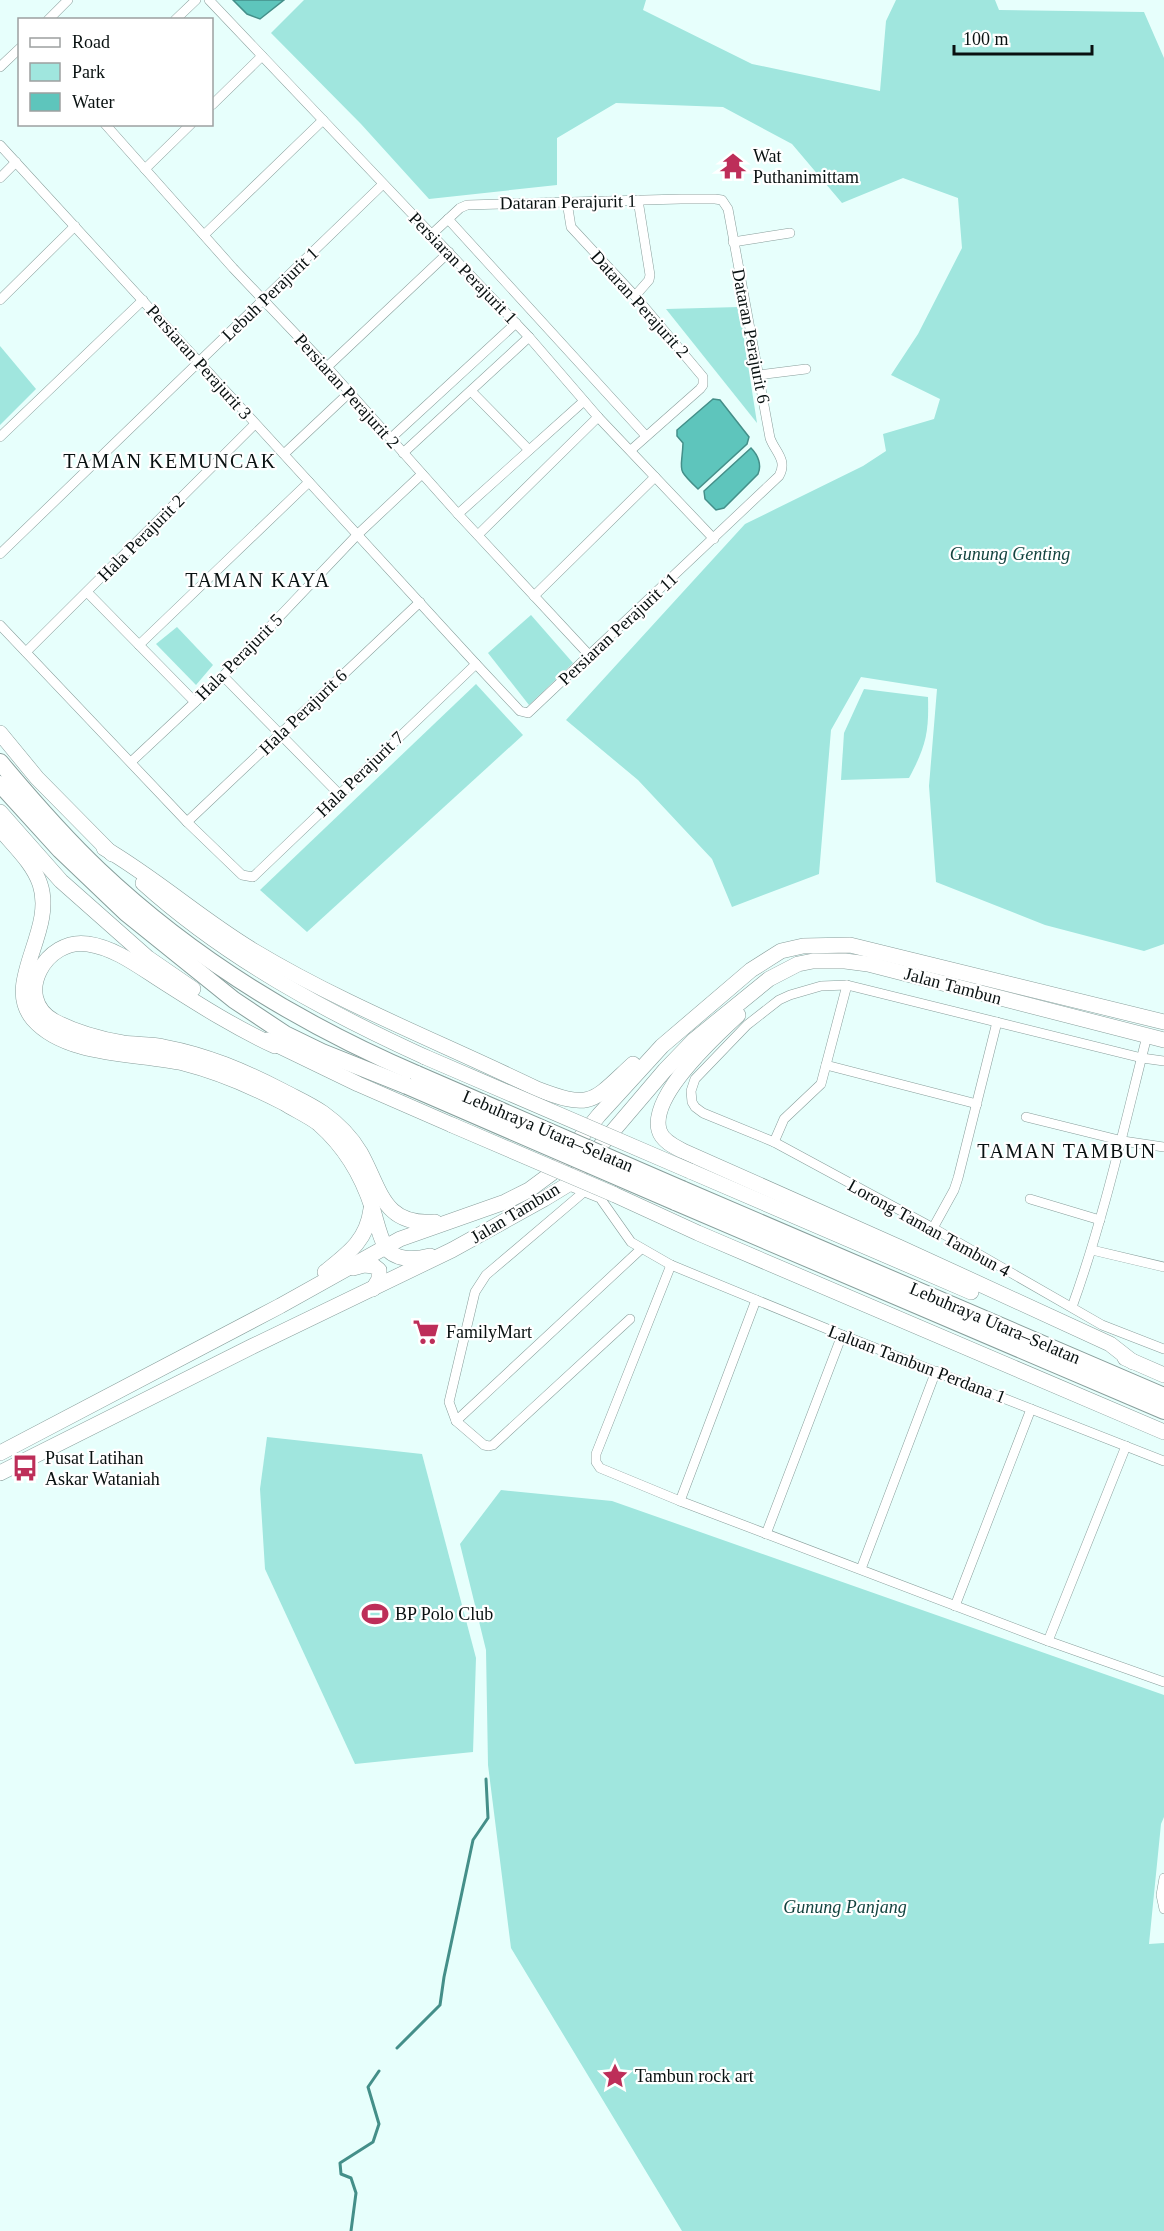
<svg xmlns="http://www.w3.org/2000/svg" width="1164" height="2231" viewBox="0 0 1164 2231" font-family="Georgia,serif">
  <rect width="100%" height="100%" fill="#e7fffc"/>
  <g fill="#a0e6de">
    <polygon points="304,0 646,0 643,10 752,64 880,91 886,21 896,0 995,0 999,10 1144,12 1164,58 1164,944 1144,951 1045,925 936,882 929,786 937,689 861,677 831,730 819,874 732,907 712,859 638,780 566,720 745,524 863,466 886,451 883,434 934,419 940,399 891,375 918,334 962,248 958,198 903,178 842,203 792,144 723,107 616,103 557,138 557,185 429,199 361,124 271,33"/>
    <polygon points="739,307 757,423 666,309"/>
    <polygon points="0,346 36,389 0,425"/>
    <polygon points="531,615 573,663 529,705 488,653"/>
    <polygon points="177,627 213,665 196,685 156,644"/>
    <polygon points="476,684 523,735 307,932 260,890"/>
    <path d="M864,689L928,697C929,733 926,746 909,778L841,780L844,733Z"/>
    <polygon points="267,1437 422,1454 476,1658 473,1752 355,1764 265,1569 260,1489"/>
    <polygon points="501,1490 612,1501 1164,1695 1164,1817 1161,1824 1149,1944 1164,1943 1164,2231 682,2231 511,1948 488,1765 486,1650 460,1544"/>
  </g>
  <g fill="#5ec5bc" stroke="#448f89" stroke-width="1.5">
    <polygon points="233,0 284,0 260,19 247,14"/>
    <path d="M713,399L720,400L749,437L747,444L698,489C675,467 682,472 683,443L677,436V430Z"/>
    <path d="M751,448C758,455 762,465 758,474L724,508L716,510L705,499L704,491Z"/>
  </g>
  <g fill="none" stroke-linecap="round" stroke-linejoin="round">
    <g stroke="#448f89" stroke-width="3">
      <polyline points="397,2048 440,2005 444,1977 473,1840 488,1818 486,1779"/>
      <polyline points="351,2231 356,2193 351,2178 341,2174 340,2163 373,2142 379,2124 368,2087 379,2071"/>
    </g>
    <g stroke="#889e9b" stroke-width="10">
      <g id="minor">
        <polyline points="209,0 529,337 598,417 714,539"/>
        <polyline points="48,20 68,0"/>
        <polyline points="175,20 196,0"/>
        <polyline points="0,67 20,48"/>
        <polyline points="212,105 262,56"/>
        <polyline points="105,124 233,268 327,367 458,514 590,656"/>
        <path d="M0,145L476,664L520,711L528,713L779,476C788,460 775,452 770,438L728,209L722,200L715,199H681L467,205L460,208L432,234"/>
        <polyline points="145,169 191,124"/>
        <polyline points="0,178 16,162"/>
        <polyline points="567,202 571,227 635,296 703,377 703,385 700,389 631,450"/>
        <polyline points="448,219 646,436"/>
        <polyline points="204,235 323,120"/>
        <polyline points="733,242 790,233"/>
        <polyline points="635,296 649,280 650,275 638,200"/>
        <polyline points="0,300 75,226"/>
        <polyline points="327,367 449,252"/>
        <polyline points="758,375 806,369"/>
        <polyline points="471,391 529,450"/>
        <polyline points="0,437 143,300"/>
        <polyline points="391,438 516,323"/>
        <polyline points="403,453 529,337"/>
        <polyline points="284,454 350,392"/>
        <polyline points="458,514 584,401"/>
        <polyline points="478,535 598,417"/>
        <polyline points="0,554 383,184"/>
        <polyline points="87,592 195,702"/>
        <polyline points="534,596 655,477"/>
        <polyline points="0,625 187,822 242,875 253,877 476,664"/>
        <polyline points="139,645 309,482"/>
        <polyline points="26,652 255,424"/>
        <polyline points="223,676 339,794"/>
        <polyline points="131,762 223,676 358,534 422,474"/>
        <polyline points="187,822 420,602"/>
        <polyline points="1164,1061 1142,1058 847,985 821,986 790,995 779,1000 747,1025 695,1079 691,1091 692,1102 695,1107 703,1113 774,1142 933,1228 1102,1325 1164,1349"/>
        <polyline points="826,1065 977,1104"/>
        <polyline points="1026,1117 1123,1141 1164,1147"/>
        <polyline points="774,1142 784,1119 821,1084 847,985"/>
        <polyline points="567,1185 600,1198 631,1242 671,1265 842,1335 1164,1461"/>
        <polyline points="585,1191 486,1275 475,1292 449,1402 456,1421 641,1249"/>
        <polyline points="1030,1199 1100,1220"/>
        <polyline points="933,1228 954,1190 958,1178 997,1022"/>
        <polyline points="1092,1250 1164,1267"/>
        <polyline points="671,1265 596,1454 596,1462 600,1468 680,1501 1048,1641 1164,1682"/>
        <path d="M1072,1307C1104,1218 1124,1127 1147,1036"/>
        <polyline points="456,1421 484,1445 489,1446 493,1445 630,1319"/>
        <polyline points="680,1501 756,1300"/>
        <polyline points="766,1534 842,1335"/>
        <polyline points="861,1569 936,1371"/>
        <polyline points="955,1606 1031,1409"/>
        <polyline points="1048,1641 1126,1446"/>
        <polyline points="1164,1878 1161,1895 1164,1909"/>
      </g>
    </g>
    <g stroke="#889e9b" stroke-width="16">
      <g id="primary">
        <polyline points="0,733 37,778 112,854"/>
        <polyline points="0,812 61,881 148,958 193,989"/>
        <path d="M0,829C14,846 33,863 40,884C56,931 2,983 33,1019C66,1057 138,1053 183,1063C219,1072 251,1086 284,1103C295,1110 309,1116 319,1124C344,1146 362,1176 372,1207C376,1219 379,1235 385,1246C394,1261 415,1260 430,1256"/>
        <path d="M104,848C157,879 202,920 254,951C344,1005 442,1043 537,1089C592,1110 592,1102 633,1064"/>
        <path d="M143,883C225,957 324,1011 425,1057"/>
        <path d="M738,1015C715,1036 650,1096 659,1130C662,1141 675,1147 683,1151L899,1247L1110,1344L1133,1362"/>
        <polyline points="267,1040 358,1084 452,1125"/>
        <path d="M275,1046C236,1028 201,1006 165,983C141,968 116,948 88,944C46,937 12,997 54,1021C75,1032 100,1039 123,1043C137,1045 151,1044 164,1047C207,1055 244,1071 283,1091C296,1098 310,1104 323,1113C337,1123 351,1137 360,1152C381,1189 382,1226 435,1222"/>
        <polyline points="690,1171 971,1292"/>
        <polyline points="613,1194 698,1233 1164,1432"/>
        <polyline points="353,1268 364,1265 374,1266 379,1270 379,1279 373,1289"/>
        <path d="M325,1272C349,1253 367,1240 371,1209"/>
        <polyline points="1125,1358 1164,1375"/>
        <polyline points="0,1453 280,1306 400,1239 505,1202 529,1190 552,1173 599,1115 662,1046 751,970 781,951 803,946 850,945 1164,1022"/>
        <polyline points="0,1473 253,1346 452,1250 544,1199 567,1185 665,1070 694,1040 769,979 798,964 813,961 845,961 868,964 1164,1040"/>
      </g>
    </g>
    <g stroke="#889e9b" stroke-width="18">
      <g id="motorway">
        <path d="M0,762C31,799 63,836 99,870C191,957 300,1024 417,1074"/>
        <polyline points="0,784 60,850 126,913 234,1000 285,1034 322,1052 407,1086"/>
        <polyline points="682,1189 1164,1396"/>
        <polyline points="675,1202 1164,1411"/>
      </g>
    </g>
    <use href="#minor" stroke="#fff" stroke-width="9"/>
    <use href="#primary" stroke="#fff" stroke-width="15"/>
    <use href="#motorway" stroke="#fff" stroke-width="16"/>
    <g stroke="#889e9b" stroke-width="16" stroke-linecap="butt">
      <g id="primary-bridge">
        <polyline points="425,1057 690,1171"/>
        <polyline points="452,1125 613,1194"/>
      </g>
    </g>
    <g stroke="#889e9b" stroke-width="18" stroke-linecap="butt">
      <g id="motorway-bridge">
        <polyline points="417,1074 682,1189"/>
        <polyline points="407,1086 675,1202"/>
      </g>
    </g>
    <use href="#primary-bridge" stroke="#fff" stroke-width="15"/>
    <use href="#motorway-bridge" stroke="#fff" stroke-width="16"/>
  </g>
  <defs>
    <g id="temple-bare" transform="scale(2.07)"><path d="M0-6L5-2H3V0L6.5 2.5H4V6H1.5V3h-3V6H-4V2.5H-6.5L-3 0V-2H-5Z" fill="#bd2e59" stroke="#fff" stroke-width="2.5" paint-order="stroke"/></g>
    <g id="supermarket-bare" transform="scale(2.07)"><path d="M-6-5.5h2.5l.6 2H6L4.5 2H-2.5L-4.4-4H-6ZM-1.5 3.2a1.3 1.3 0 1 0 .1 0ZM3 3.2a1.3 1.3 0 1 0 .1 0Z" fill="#bd2e59" stroke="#fff" stroke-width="2.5" paint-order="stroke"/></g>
    <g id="bus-bare" transform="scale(2.07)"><path d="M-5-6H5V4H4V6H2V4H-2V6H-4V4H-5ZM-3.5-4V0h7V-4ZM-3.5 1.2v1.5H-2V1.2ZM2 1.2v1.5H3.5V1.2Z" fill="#bd2e59" stroke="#fff" stroke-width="2.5" paint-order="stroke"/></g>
    <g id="stadium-bare" transform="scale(2.07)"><path d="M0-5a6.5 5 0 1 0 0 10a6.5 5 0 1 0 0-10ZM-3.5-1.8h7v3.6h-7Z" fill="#bd2e59" stroke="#fff" stroke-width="2.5" paint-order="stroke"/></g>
    <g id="sight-bare" transform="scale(2.07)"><path d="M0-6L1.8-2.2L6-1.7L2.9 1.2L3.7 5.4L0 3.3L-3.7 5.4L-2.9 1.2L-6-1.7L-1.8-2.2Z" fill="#bd2e59" stroke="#fff" stroke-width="2.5" paint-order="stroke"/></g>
  </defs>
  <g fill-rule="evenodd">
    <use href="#temple-bare" x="733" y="166"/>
    <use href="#supermarket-bare" x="426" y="1332"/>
    <use href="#bus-bare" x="25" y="1468"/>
    <use href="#stadium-bare" x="375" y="1614"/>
    <use href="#sight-bare" x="615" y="2076"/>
  </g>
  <g text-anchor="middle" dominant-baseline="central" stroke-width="4.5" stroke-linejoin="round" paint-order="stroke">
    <g font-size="18" fill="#091111" stroke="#fff" text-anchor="start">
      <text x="753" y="156">Wat<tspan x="753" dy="21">Puthanimittam</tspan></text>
      <text x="446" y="1332">FamilyMart</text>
      <text x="45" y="1458">Pusat Latihan<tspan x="45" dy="21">Askar Wataniah</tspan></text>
      <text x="395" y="1614">BP Polo Club</text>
      <text x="635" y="2076">Tambun rock art</text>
    </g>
    <g font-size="18" fill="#091111" stroke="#fff">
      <text transform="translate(568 202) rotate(-1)">Dataran Perajurit 1</text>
      <text transform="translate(463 268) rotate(46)">Persiaran Perajurit 1</text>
      <text transform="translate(270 294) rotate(-44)">Lebuh Perajurit 1</text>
      <text transform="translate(640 304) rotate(48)">Dataran Perajurit 2</text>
      <text transform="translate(751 336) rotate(79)">Dataran Perajurit 6</text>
      <text transform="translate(199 362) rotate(48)">Persiaran Perajurit 3</text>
      <text transform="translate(347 391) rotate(48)">Persiaran Perajurit 2</text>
      <text transform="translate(141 538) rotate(-45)">Hala Perajurit 2</text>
      <text transform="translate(618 629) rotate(-43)">Persiaran Perajurit 11</text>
      <text transform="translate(239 657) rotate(-45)">Hala Perajurit 5</text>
      <text transform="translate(303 712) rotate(-44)">Hala Perajurit 6</text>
      <text transform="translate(360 774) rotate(-44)">Hala Perajurit 7</text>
      <text transform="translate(953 986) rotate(15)">Jalan Tambun</text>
      <text transform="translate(548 1131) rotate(23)">Lebuhraya Utara–Selatan</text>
      <text transform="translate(515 1213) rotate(-31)">Jalan Tambun</text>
      <text transform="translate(929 1228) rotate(29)">Lorong Taman Tambun 4</text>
      <text transform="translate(995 1323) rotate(23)">Lebuhraya Utara–Selatan</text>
      <text transform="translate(917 1364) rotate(21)">Laluan Tambun Perdana 1</text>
    </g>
    <g font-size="18" font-style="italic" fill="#144440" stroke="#fff">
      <text x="1010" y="554">Gunung Genting</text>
      <text x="845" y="1907">Gunung Panjang</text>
    </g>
    <g font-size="20" letter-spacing="1.5" fill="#091111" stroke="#fff">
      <text x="170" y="461">TAMAN KEMUNCAK</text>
      <text x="258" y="580">TAMAN KAYA</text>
      <text x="1067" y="1151">TAMAN TAMBUN</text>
    </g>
  </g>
  <rect x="18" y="18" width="195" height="108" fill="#ffffff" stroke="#9da0a0" stroke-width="1.5"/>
  <rect x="30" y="38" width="30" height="9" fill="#ffffff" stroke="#9da0a0" stroke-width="1.5"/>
  <text x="72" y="48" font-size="18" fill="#091111">Road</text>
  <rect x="30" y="63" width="30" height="18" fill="#a0e6de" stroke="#9da0a0" stroke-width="1.5"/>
  <text x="72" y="78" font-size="18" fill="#091111">Park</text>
  <rect x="30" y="93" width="30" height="18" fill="#5ec5bc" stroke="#9da0a0" stroke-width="1.5"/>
  <text x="72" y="108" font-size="18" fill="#091111">Water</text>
  <path d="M954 45v9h138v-9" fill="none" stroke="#091111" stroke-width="3"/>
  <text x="963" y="45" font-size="18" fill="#091111" stroke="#ffffff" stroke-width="4.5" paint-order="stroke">100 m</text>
</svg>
